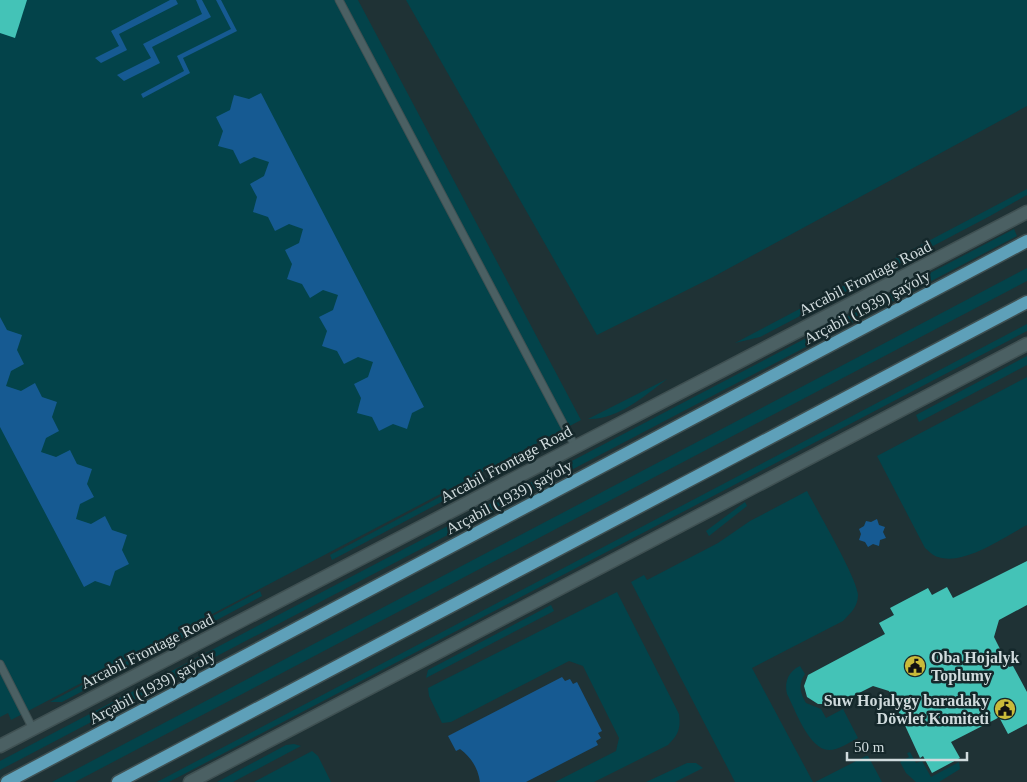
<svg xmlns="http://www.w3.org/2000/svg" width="1027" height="782" viewBox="0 0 1027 782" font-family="'Times New Roman',serif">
  <rect width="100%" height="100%" fill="#1f3235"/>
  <g fill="#03434a">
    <polygon points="0,0 358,0 581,420 11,720 8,713 0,717"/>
    <polygon points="406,0 1027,0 1027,106 713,277 597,335"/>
    <polygon points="1027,189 1027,195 990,216 760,337 735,343"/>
    <polygon points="1014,229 1017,236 0,770 0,761"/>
    <polygon points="1027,268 1027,281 75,782 52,782"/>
    <polygon points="1027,324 1027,331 169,782 157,782"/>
    <polygon points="1027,356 1027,365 919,422 916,415"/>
    <path d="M1027,377V525C1004,537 964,566 938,557C933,556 929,551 925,548L877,456Z"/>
    <path d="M667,379C644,396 618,420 588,419Z"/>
    <polygon points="483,474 485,479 332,560 330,555"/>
    <path d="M807,491C817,510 857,578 858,595C858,606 851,613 843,621L752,668L813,782H735L631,582L644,575L647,580L718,543L750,521Z"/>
    <polygon points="745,502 747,506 709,536 706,531"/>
    <polygon points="260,591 262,596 62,702 50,702"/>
    <path d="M617,592L679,714C681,729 678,735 668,745L594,782H555L616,751L619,738L583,666L569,661L451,722L442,723L429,696L428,688Z"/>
    <polygon points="551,605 554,611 426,678 428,670"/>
    <path d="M800,666L805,674C798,684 800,693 806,703L821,709L826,718L843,709L858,738C850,742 839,750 829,750C809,750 795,709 787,694C784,681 789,671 800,666Z"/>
    <polygon points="294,744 301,746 233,782 217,782 286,745"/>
    <polygon points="312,751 318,756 331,782 254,782"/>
    <polygon points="910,752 916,763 922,761 931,777 959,762 960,769 939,782 916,782 906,773 900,762 909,757 907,753"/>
    <polygon points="868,756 882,782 815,782 866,756"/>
    <polygon points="687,763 696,763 703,768 675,782 646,782"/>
  </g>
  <g fill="#165a92">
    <polygon points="170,0 176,0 178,4 119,34 127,50 101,63 95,58 119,46 111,31"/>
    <polygon points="196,0 202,0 211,17 152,47 160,63 124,81 117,75 151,58 143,44 202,14"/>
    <polygon points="216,0 221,0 237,31 183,58 190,73 143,98 141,94 184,71 177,56 231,29"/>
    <polygon points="261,93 424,407 412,413 407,429 393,424 379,431 372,417 357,413 361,398 354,384 368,377 373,362 358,357 344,364 337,351 322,346 327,331 319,317 333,310 338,295 323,290 310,298 302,284 287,279 292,264 285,250 299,243 303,229 289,224 275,231 268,217 253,212 257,197 250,184 264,176 269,162 254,157 240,164 233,150 218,146 223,131 216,117 230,110 234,95 249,99"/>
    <polygon points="0,317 7,330 22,335 17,350 24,364 11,371 6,386 21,391 35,383 42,397 57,402 52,417 59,431 46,438 41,452 56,457 70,450 77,464 92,469 87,484 94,497 80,504 76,519 91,524 105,516 112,530 127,535 122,550 129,564 115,571 110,586 95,581 84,587 0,427"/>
    <polygon points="877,519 879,525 885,527 883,532 886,538 880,540 879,546 873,544 868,547 865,542 859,540 861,534 859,529 864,526 866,521 871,522"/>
    <path d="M562,677L565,681L570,679L573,684L577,682L602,731L598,733L601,738L596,741L598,745L526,782H480C478,768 471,757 460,749L456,751L448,736Z"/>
  </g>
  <g fill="#44c3b7">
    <polygon points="0,0 27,0 15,38 0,33"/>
    <polygon points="1027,561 1027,605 999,620 994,637 1009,667 1013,666 1027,692 1027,724 1008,734 999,717 996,719 951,742 960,758 932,773 923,756 920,758 889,691 873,686 841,702 839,698 824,704 818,704 807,697 804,686 808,675 885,634 879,623 894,615 890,608 928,588 932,595 947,587 953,598"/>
  </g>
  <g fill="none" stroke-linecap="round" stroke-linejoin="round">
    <g stroke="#3f5052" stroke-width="9">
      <g id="lane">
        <polyline points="339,0 575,446"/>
        <polyline points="0,664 33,729"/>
      </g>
    </g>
    <g stroke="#3f5052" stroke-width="15">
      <g id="secondary">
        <polyline points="0,746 1027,212"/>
        <polyline points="190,782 1027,344"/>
      </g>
    </g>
    <g stroke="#3f5052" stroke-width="15">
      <g id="primary">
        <polyline points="7,782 1027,241"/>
        <polyline points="118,782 1027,302"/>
      </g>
    </g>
    <use href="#lane" stroke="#4b6063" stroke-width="7"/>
    <use href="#secondary" stroke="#4b6063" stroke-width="12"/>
    <use href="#primary" stroke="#5ea0b9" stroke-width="12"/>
  </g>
  <defs>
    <g id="civic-disc" transform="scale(1.125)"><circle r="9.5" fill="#c9ba3a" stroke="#15282b"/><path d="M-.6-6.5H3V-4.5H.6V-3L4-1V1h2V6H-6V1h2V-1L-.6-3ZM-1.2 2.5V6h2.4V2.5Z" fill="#111"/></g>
  </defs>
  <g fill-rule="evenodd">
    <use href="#civic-disc" x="915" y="666"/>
    <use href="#civic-disc" x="1005" y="709"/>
  </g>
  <g text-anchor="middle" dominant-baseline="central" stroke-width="5" stroke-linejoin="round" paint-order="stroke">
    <g font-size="16" fill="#d0dbdd" stroke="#15282b">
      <text transform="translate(865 278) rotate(-27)">Arcabil Frontage Road</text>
      <text transform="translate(867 307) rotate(-28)">Arçabil (1939) şaýoly</text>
      <text transform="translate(506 464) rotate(-28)">Arcabil Frontage Road</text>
      <text transform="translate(509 497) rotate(-28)">Arçabil (1939) şaýoly</text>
      <text transform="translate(147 651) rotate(-27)">Arcabil Frontage Road</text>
      <text transform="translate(152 687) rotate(-28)">Arçabil (1939) şaýoly</text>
    </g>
    <g font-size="16" font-weight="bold" fill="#d0dbdd" stroke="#15282b" text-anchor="start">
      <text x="931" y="657">Oba Hojalyk<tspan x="931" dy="18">Toplumy</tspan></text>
      <text x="989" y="700" text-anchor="end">Suw Hojalygy baradaky<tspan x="989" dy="18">Döwlet Komiteti</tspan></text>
    </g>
  </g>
  <path d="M847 752v8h120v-8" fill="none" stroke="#d0dbdd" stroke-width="2.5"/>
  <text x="854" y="752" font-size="15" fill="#d0dbdd" stroke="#15282b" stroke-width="4" paint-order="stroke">50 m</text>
</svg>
